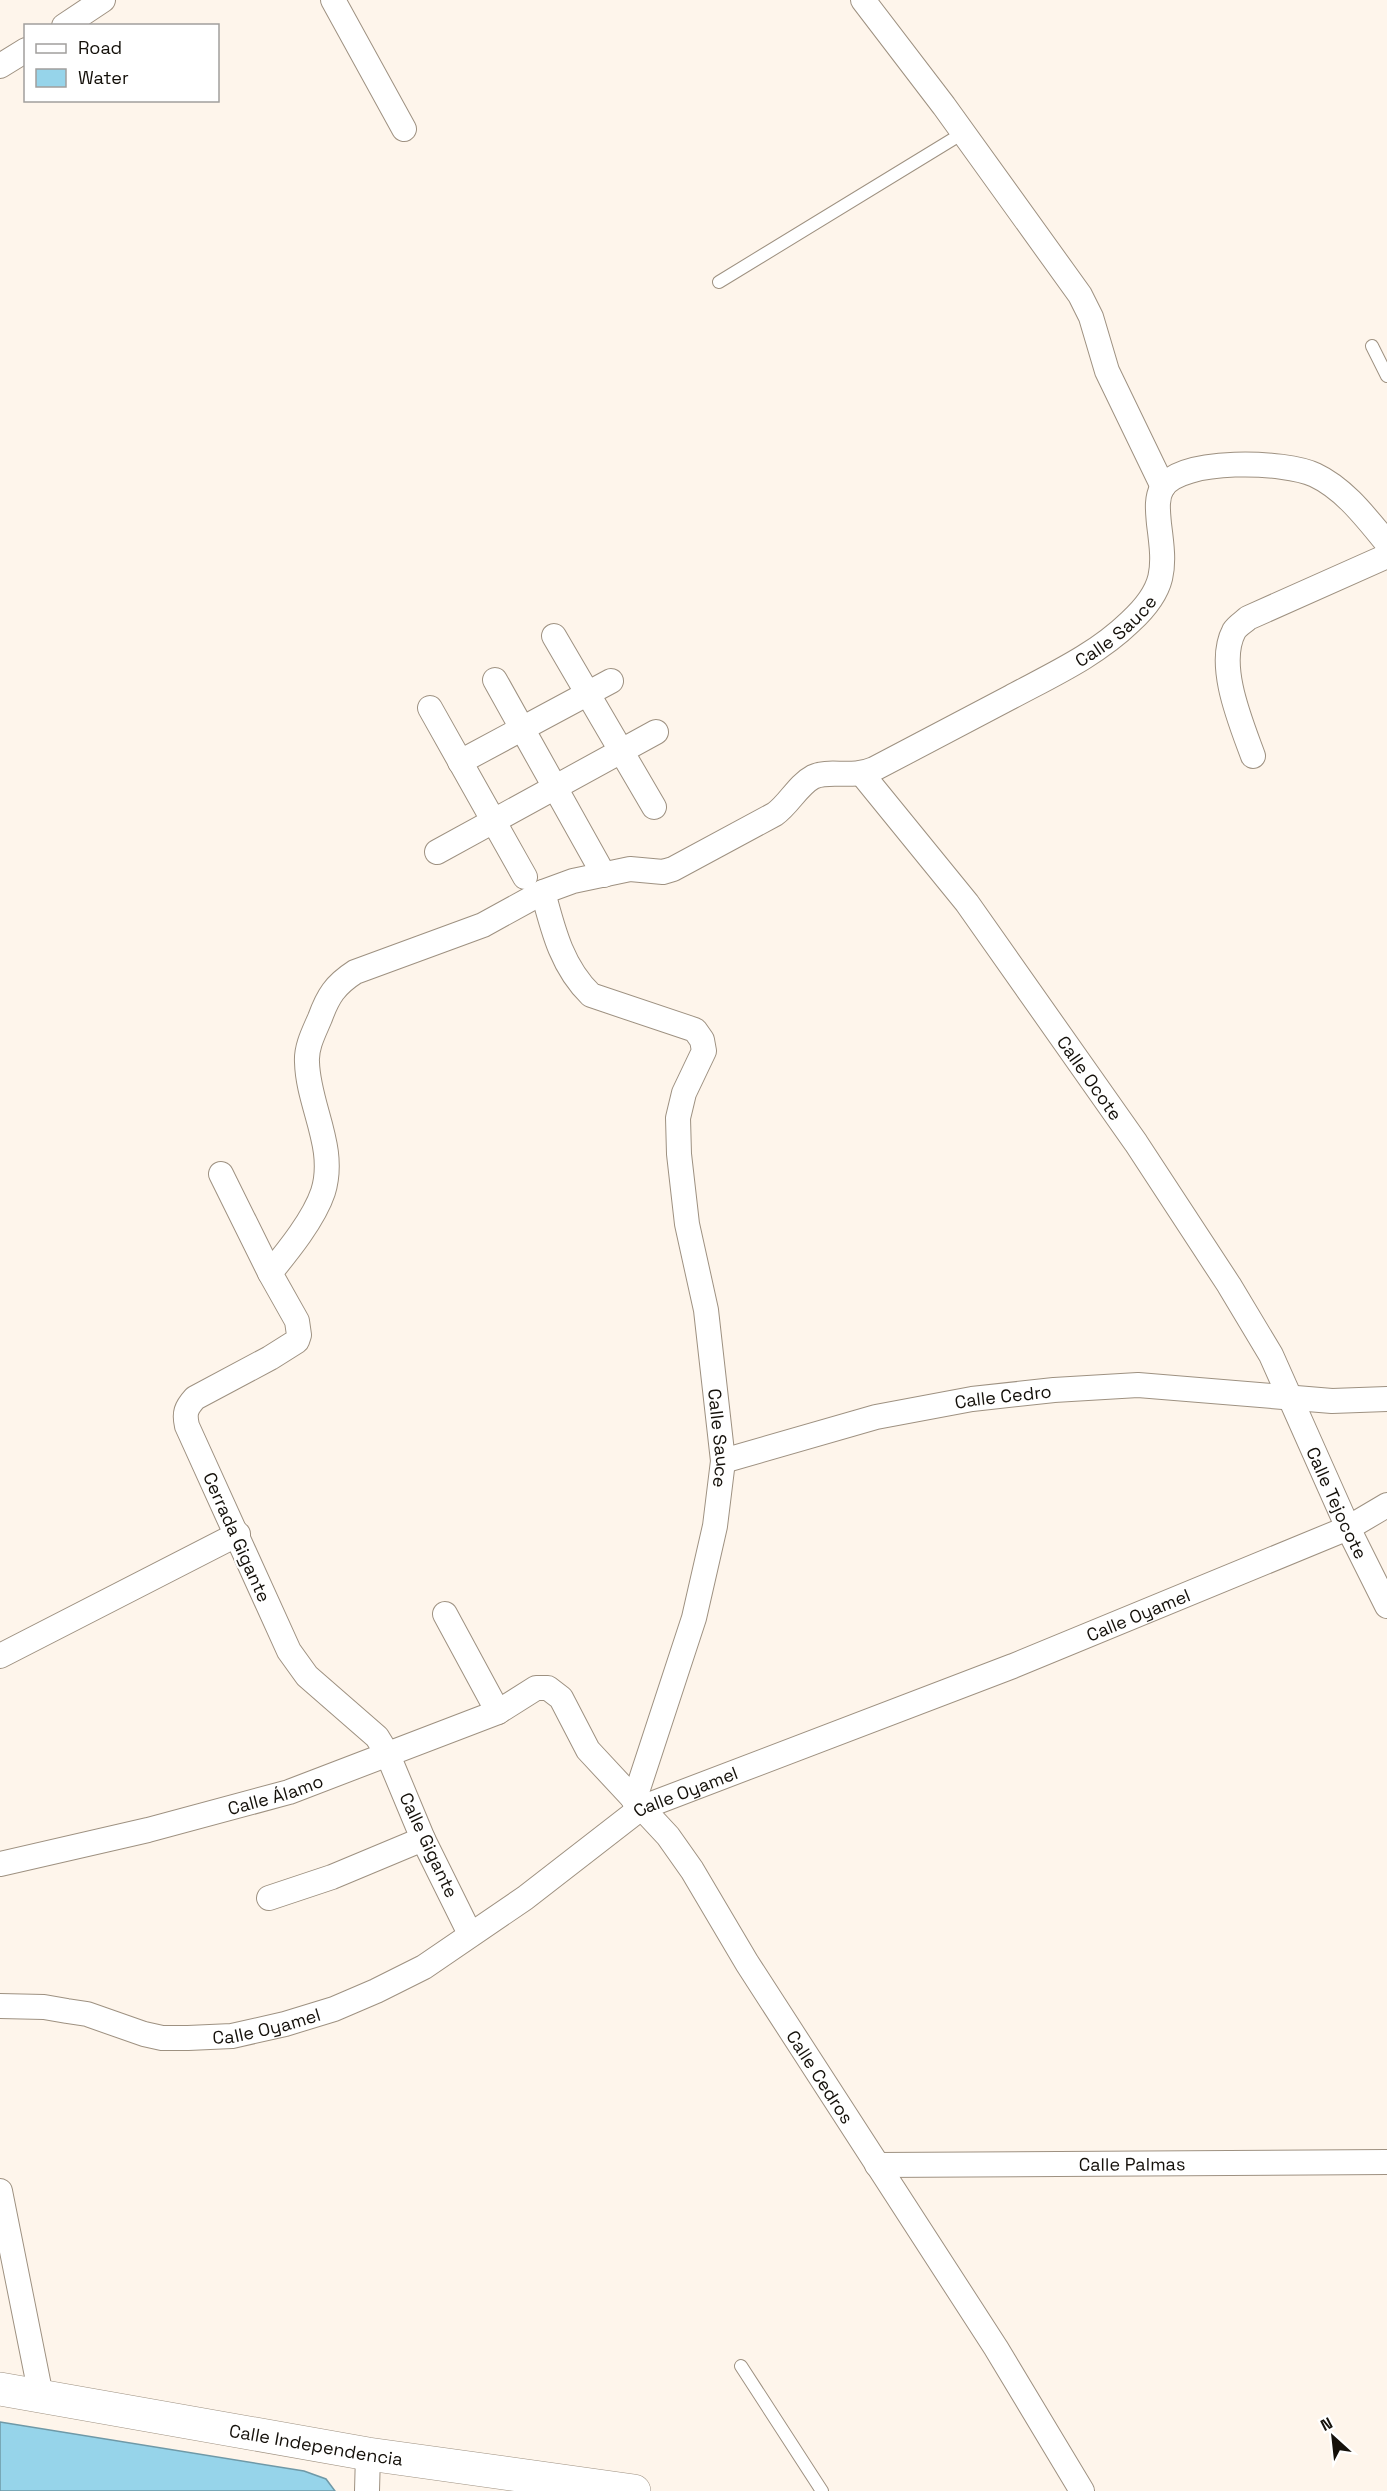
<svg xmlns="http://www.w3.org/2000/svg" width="1387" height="2491" viewBox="0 0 1387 2491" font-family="'Space Grotesk',sans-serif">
  <rect width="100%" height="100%" fill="#fef5eb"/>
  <polygon fill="#96d4ea" stroke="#6f99a7" stroke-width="1.5" points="0,2422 304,2471 326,2479 335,2491 0,2491"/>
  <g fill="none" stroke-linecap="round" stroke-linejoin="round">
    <g stroke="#9e9181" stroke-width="14">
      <g id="service">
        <polyline points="719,282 963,133"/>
        <polyline points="1372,346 1387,376"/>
        <polyline points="741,2366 822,2491"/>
      </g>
    </g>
    <g stroke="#9e9181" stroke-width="26">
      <g id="minor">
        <polyline points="333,0 404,129"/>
        <polyline points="863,0 944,106 1080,295 1091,317 1107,371 1163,487"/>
        <polyline points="64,26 103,0"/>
        <polyline points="0,66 26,50"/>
        <polyline points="554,636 654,807"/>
        <polyline points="495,680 604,875"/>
        <polyline points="430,708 525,877"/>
        <path d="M1253,756C1241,723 1216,665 1234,631C1237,626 1244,622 1248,618L1387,556"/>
        <polyline points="460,762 611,681"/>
        <path id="s1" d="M862,774L967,903L1136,1143L1229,1285L1271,1355L1348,1528L1387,1606"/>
        <polyline points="437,852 656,732"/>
        <path id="s2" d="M543,892C553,930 562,967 591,995L695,1030L702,1040L704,1051L684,1093L678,1118L679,1154L687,1224L706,1310L723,1461L715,1526L694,1618L634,1801"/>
        <polyline points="221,1174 270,1273"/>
        <path id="s3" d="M723,1461L876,1417L972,1399L1054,1390L1138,1385L1332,1401L1387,1399"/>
        <polyline points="445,1614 498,1712"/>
        <polyline points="0,1656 238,1534"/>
        <path id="s4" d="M0,1864L148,1830L289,1792L498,1712L536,1688H548L561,1698L588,1750L668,1836L692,1870L747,1963L996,2348L1082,2491"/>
        <polyline points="269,1898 332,1877 423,1839"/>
        <path id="s5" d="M470,1934L423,1839L388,1755L377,1737L307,1676L289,1651L187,1426C184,1413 186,1408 195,1398L270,1358L297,1341L299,1335L297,1321L270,1273C288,1251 314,1219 323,1192C337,1147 308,1106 307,1062C306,1047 314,1032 320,1018C328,996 335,985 355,972L483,925L543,892L573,881L630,869L663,872L673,869L775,814C789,804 798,785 813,777C829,769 852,779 874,769C919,745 965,721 1011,697C1052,675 1096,655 1130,622C1166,589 1165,569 1159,524C1158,512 1156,499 1162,488C1181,457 1286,461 1315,475C1345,489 1367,519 1387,543"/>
        <path id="s6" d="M0,2006L44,2007L67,2011L87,2014L144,2034L162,2038H188L232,2036L285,2024L334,2009L376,1991L424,1967L525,1898L641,1808L1013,1666L1348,1528L1387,1505"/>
        <path id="s7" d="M877,2165L1387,2162"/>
        <polyline points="0,2191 41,2396"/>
        <polyline points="367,2491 368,2454"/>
      </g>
    </g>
    <g stroke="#9e9181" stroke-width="34">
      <g id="secondary">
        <path id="s8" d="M0,2389L368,2454L634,2491"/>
      </g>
    </g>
    <use href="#service" stroke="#fff" stroke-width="12"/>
    <use href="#minor" stroke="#fff" stroke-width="24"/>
    <use href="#secondary" stroke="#fff" stroke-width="33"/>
  </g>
  <g text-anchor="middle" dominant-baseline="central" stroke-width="4.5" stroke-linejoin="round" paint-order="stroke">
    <g font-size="18" fill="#14100a" stroke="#fff">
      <text stroke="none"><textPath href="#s5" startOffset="1996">Calle Sauce</textPath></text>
      <text stroke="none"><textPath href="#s1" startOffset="380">Calle Ocote</textPath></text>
      <text stroke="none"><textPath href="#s3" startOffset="288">Calle Cedro</textPath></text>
      <text stroke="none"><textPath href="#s2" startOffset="644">Calle Sauce</textPath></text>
      <text stroke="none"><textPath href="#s1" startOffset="873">Calle Tejocote</textPath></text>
      <text transform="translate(237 1537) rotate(66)">Cerrada Gigante</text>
      <text stroke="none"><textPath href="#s6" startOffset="1244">Calle Oyamel</textPath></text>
      <text stroke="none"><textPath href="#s6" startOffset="758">Calle Oyamel</textPath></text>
      <text stroke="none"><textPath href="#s4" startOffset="284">Calle Álamo</textPath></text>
      <text transform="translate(429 1845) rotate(65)">Calle Gigante</text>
      <text stroke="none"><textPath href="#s6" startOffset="272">Calle Oyamel</textPath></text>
      <text stroke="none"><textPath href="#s4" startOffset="1056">Calle Cedros</textPath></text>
      <text stroke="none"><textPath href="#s7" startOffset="255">Calle Palmas</textPath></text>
      <text stroke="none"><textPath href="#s8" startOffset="321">Calle Independencia</textPath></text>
    </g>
  </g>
  <rect x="24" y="24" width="195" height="78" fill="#ffffff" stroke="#a19f9d" stroke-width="1.5"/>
  <rect x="36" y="44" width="30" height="9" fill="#ffffff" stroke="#a19f9d" stroke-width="1.5"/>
  <text x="78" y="54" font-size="18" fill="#14100a">Road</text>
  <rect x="36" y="69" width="30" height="18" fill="#96d4ea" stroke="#a19f9d" stroke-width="1.5"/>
  <text x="78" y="84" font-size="18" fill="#14100a">Water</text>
  <g transform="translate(1333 2437) rotate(333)" stroke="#ffffff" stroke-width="4.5" paint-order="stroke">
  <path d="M0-4.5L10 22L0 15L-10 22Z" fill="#14100a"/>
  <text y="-9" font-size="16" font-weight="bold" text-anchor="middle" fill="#14100a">N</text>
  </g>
</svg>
